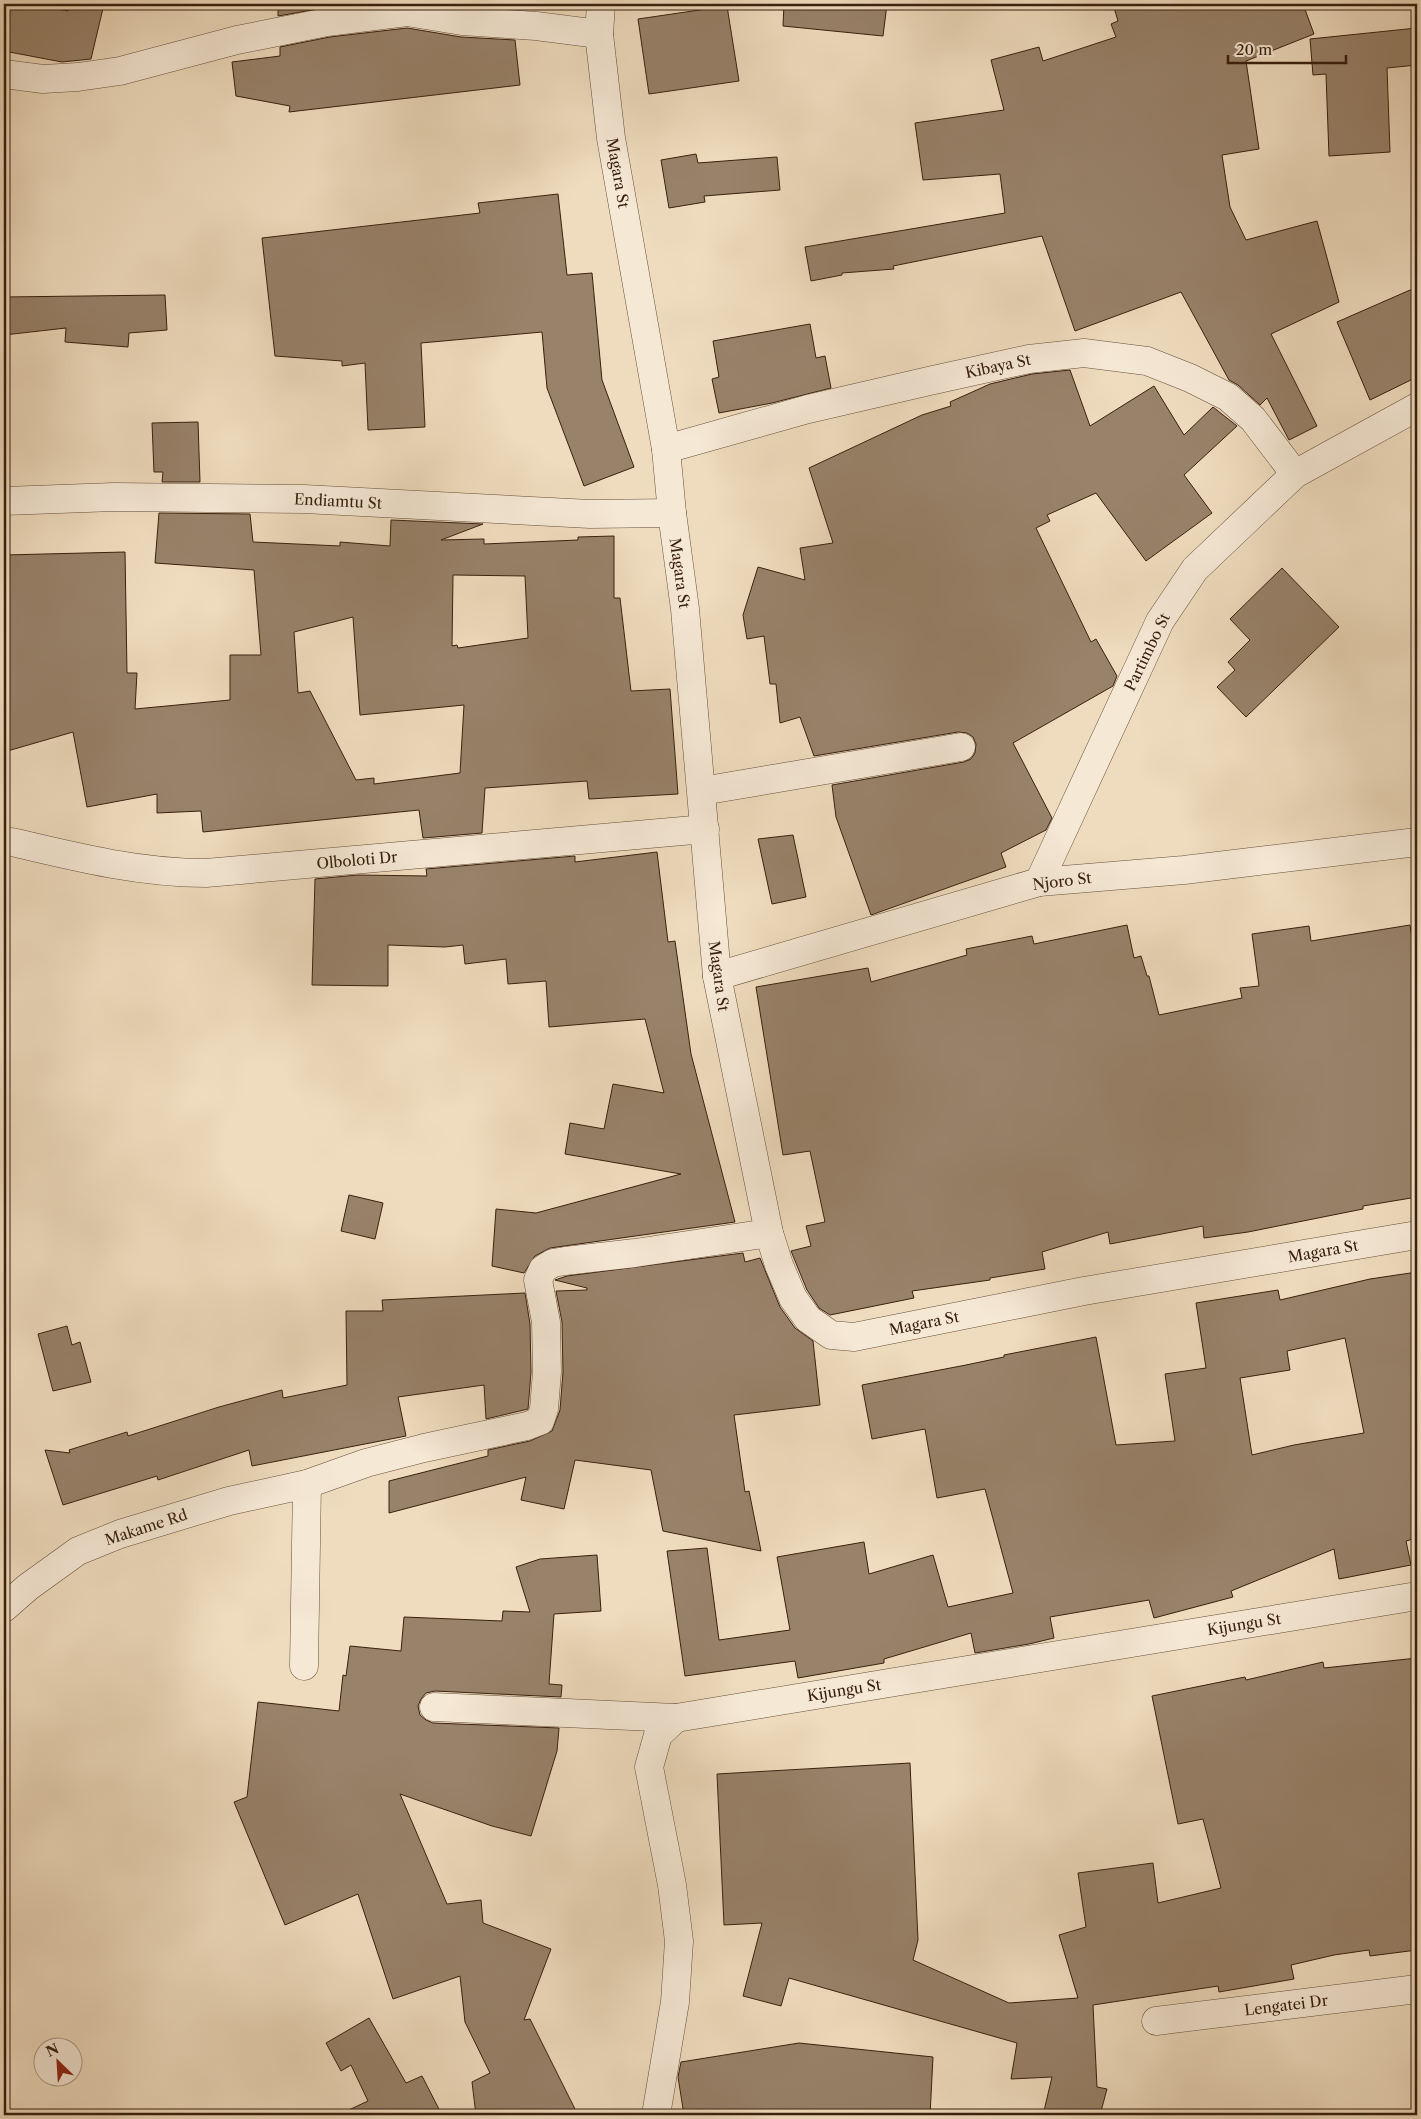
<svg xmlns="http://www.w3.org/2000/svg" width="1421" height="2119" viewBox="0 0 1421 2119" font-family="'Libre Caslon Text',serif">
  <rect width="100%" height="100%" fill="#efdcbe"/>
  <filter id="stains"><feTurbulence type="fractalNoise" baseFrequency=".004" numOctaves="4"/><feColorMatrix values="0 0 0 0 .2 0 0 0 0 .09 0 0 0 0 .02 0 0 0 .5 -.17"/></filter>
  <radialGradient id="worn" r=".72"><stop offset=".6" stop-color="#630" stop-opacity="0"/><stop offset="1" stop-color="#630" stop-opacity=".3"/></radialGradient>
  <g fill="#98826a" stroke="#39200e" fill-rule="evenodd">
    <polygon points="4,4 32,4 68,11 68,4 104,4 91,59 62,62 4,51"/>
    <polygon points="278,4 347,4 278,16"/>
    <polygon points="453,4 511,4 512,9 464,5"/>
    <polygon points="784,4 887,4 883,36 783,26"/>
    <polygon points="1113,4 1303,4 1314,34 1246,61 1259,149 1222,155 1230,207 1246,240 1317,221 1339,302 1271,334 1317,426 1289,440 1267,398 1260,405 1238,385 1229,380 1181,292 1075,331 1042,236 893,266 894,269 842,273 842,275 811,281 805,247 1005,213 1000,174 923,180 915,123 1004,110 991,60 1039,47 1043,61 1116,37 1111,24 1118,21"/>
    <polygon points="727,6 739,81 649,94 638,19"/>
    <polygon points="407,28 461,37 515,40 520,85 289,112 290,106 236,96 232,62 280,56 280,47 330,37"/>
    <polygon points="1417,28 1417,65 1387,68 1390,152 1329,156 1326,74 1313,75 1310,39"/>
    <polygon points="696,154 698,163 777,157 780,190 704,196 705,202 669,208 661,160"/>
    <polygon points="558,194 567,275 592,273 602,380 634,467 584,486 547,388 542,332 421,343 425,427 368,430 365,363 342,366 342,361 275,356 262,238 480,213 478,203"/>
    <polygon points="1417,287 1417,377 1370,400 1337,322"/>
    <polygon points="165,295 167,330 129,333 128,347 65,342 66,328 4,335 4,297"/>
    <polygon points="810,324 816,358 825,356 831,388 772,403 719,413 712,379 719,377 713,341"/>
    <polygon points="1070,370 1090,426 1154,386 1184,435 1213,407 1237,426 1184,475 1212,513 1146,561 1096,493 1047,515 1050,521 1036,528 1091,642 1096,639 1117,676 1113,686 1013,743 1052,818 1046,830 1001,853 1006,867 871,915 836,817 832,785 964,762 971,759 975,753 976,744 973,737 967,733 958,732 814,756 800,717 780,723 776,684 770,684 764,636 747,639 743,615 758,567 805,580 800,548 833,543 809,468 922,415 951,406 950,402 990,384 1032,374"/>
    <polygon points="198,422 200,482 162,482 163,472 154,472 152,423"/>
    <path d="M159,513L250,514L253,542L340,546V542L390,546L391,520L483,524L441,540L484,539V544L578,540V537L614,536V598H620L631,691L670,689L678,794L589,799L587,781L485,788L482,833L423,838L419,810L203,832L201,811L157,813V794L87,807L73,732L4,752V555L125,552L127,673H137L135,709L230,700V655H261L254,570L155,563ZM453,575L525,576L528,638L458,648L457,645L452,646ZM353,617L360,715L464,705L460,773L374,784V778L356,780L310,691L298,693L294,632Z"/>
    <polygon points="1282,568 1339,627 1246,717 1217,687 1235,670 1228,662 1250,640 1230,619"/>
    <polygon points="793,835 806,897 772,904 758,839"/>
    <polygon points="657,852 668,942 675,941 691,1054 735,1222 550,1248 535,1256 524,1273 492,1266 496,1209 536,1213 681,1174 565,1154 570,1123 604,1129 613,1084 664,1093 645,1019 549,1027 546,981 508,984 506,959 465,964 463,945 445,947 388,945 388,986 312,985 315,879 358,875 427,876 426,869 575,856 575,862"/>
    <polygon points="1127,925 1134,958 1141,956 1147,976 1149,976 1159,1015 1242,998 1240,988 1259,986 1252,934 1309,926 1311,941 1410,925 1417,971 1417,1197 1363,1206 1363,1209 1248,1232 1204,1238 1203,1226 1110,1244 1108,1232 1042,1252 1045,1269 990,1278 990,1280 912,1291 914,1298 830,1315 819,1308 807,1290 791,1251 811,1246 806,1226 825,1222 810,1151 783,1155 756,987 868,968 871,982 967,955 966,949 1032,936 1034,944"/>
    <polygon points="349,1195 383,1203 375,1239 341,1231"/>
    <polygon points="743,1253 745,1262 760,1258 780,1307 795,1328 813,1341 820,1405 734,1415 745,1492 749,1491 761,1551 663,1531 651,1470 575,1460 564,1509 521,1500 526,1477 389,1513 389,1481 488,1456 488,1450 530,1441 552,1431 560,1410 563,1372 562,1322 556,1291 587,1290 587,1288 555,1280 567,1276"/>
    <path d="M1417,1272V1538L1406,1541L1411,1565L1339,1579L1334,1549L1231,1591L1233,1597L1154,1618L1149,1600L1050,1617L1054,1638L1029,1644L975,1653L971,1633L884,1659V1663L798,1678L795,1661L685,1676L667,1551L707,1548L719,1640L790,1630L777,1557L864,1542L869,1574L933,1555L948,1607L1013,1593L985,1489L937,1498L925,1429L872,1439L862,1385L966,1365L1004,1357V1355L1096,1337L1116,1445L1175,1441L1165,1374L1206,1368L1196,1303L1278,1290L1280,1300L1370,1279ZM1345,1338L1364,1433L1294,1445L1252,1455L1240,1378L1290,1370L1287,1351Z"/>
    <polygon points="525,1293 530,1324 531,1372 528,1409 486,1419 484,1385 398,1397 406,1436 252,1466 249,1450 158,1480 157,1476 63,1505 45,1450 70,1453 69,1450 127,1432 128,1436 219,1407 282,1390 283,1398 347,1385 346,1311 383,1311 382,1300"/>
    <polygon points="67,1326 72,1345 80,1342 91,1382 53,1391 38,1334"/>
    <polygon points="597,1555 601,1611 554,1614 549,1684 562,1685 561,1697 435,1691 426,1693 421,1699 418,1706 420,1715 426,1720 433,1723 559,1728 557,1751 531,1836 492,1826 400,1794 447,1904 481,1900 483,1923 551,1949 524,2020 530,2019 578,2115 476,2115 472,2082 490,2073 465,2022 460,1976 393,1999 358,1894 285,1925 234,1802 247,1797 258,1702 339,1711 343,1675 346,1676 350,1646 401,1651 404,1617 502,1621 503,1611 530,1612 516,1567 540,1559"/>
    <polygon points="1417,1658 1417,1950 1370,1956 1369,1950 1334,1955 1291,1965 1294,1979 1219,1992 1218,1986 1093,2005 1097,2087 1107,2089 1100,2115 1043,2115 1052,2077 1011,2079 1017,2043 789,1978 781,2006 743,1996 762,1923 724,1925 717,1774 910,1763 918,1940 913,1960 1009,2003 1078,1998 1059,1935 1086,1927 1078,1873 1153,1863 1158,1903 1221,1888 1203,1819 1178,1824 1152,1696 1245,1677 1246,1680 1323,1662 1324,1668"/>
    <polygon points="369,2018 406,2083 422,2076 442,2115 338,2115 368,2101 351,2065 341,2071 326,2043"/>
    <polygon points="799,2043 933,2057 930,2115 684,2115 678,2077 681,2062"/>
  </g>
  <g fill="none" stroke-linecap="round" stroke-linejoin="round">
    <g stroke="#664f3a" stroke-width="29">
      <g id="minor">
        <polyline points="601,4 599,34 611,138 666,449 672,513 685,609 717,976 769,1233 779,1265 793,1298 808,1319 831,1335 854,1337 1084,1291 1417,1235"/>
        <polyline points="4,74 43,79 78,77 120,71 237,40 327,22 407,12 462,21 536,26 599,34"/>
        <polyline points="666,449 808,409 929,381 1029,359 1084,353 1147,361 1190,378 1228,397 1253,419 1295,474"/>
        <polyline points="4,501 114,497 304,499 590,514 672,513"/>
        <polyline points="702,791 961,747"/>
        <path d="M12,842C75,857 140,873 206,873L705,829"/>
        <polyline points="1039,882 1160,621 1195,569 1295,474 1417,407"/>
        <polyline points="717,976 1039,882 1184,870 1417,842"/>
        <polyline points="4,1608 28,1587 78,1551 120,1534 229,1501 307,1484 366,1463 424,1448 527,1426 540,1421 544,1409 547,1372 546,1322 538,1280 543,1269 553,1263 565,1261 635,1253 769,1233"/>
        <polyline points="304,1666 307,1484"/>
        <polyline points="434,1707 676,1718"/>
        <polyline points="1156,2021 1417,1989"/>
        <polyline points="656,2115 675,2002 679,1941 672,1885 649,1767 658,1735 676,1718 1417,1596"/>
      </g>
    </g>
    <use href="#minor" stroke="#f5e8d5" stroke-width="28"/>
  </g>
  <g text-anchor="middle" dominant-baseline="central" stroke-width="4.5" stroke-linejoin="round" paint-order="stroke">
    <g font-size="15" fill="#39200e" stroke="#f5e8d5">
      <text transform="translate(618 173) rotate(80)">Magara St</text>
      <text transform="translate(998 366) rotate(-12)">Kibaya St</text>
      <text transform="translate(338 501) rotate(3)">Endiamtu St</text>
      <text transform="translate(680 573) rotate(82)">Magara St</text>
      <text transform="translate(1147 652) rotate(-64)">Partimbo St</text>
      <text transform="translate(357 860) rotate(-5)">Olboloti Dr</text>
      <text transform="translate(1062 881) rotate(-7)">Njoro St</text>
      <text transform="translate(719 976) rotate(82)">Magara St</text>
      <text transform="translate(1323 1251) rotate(-10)">Magara St</text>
      <text transform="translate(924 1323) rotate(-11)">Magara St</text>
      <text transform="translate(146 1527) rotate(-18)">Makame Rd</text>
      <text transform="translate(1244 1624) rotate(-9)">Kijungu St</text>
      <text transform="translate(844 1690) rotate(-9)">Kijungu St</text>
      <text transform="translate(1286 2005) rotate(-7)">Lengatei Dr</text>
    </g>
  </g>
  <rect width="1421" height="2119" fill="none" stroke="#efdcbe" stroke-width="20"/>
  <rect x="5" y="5" width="1411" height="2109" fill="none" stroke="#39200e" stroke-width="2.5"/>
  <rect x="10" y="10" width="1401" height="2099" fill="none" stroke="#39200e"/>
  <g transform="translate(58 2062) rotate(335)"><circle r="24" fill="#f5e8d5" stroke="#aa9885"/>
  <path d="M0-4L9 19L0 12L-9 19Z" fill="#8f2418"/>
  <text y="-8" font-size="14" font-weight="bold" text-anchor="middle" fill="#39200e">N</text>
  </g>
  <path d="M1228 55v8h118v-8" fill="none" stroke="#39200e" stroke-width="2.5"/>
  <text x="1236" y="55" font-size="15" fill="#39200e" stroke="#f5e8d5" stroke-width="4" paint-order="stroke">20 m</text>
  <rect width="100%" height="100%" filter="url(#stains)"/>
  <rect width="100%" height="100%" fill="url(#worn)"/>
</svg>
